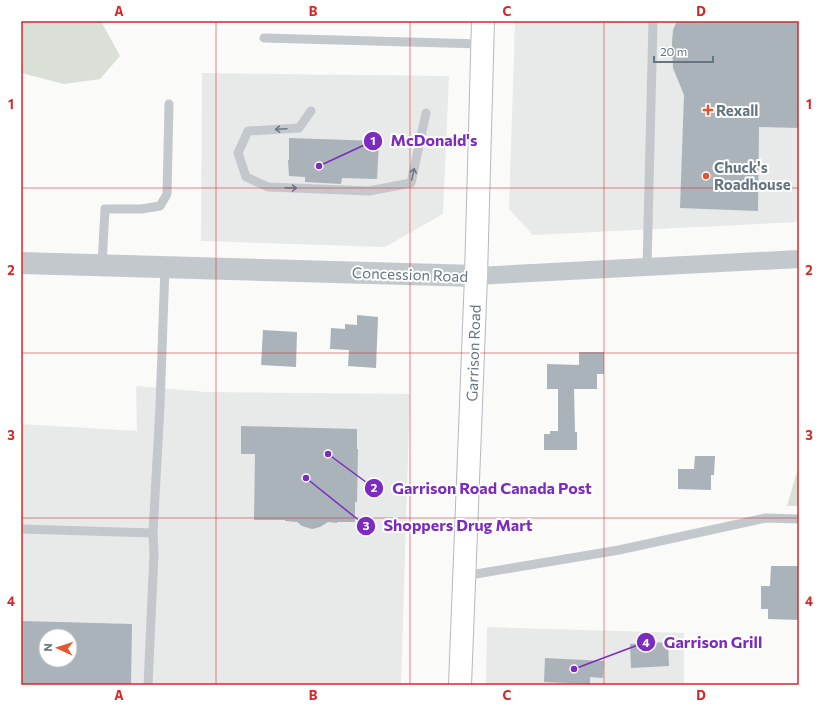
<svg xmlns="http://www.w3.org/2000/svg" width="820" height="706" viewBox="0 0 820 706" font-family="Commissioner,sans-serif">
  <rect width="100%" height="100%" fill="#fafaf8"/>
  <g fill="#e8e9e9" fill-rule="evenodd">
    <polygon points="515,21 799,21 799,222 533,235 509,209"/>
    <polygon points="202,73 449,76 443,214 385,247 201,241"/>
    <path d="M136,386L206,392L410,394L401,685H21V424L137,431ZM46,636H70V660H46Z"/>
    <polygon points="487,627 684,633 684,685 486,685"/>
  </g>
  <g fill="#dadfd7">
    <polygon points="21,21 101,21 120,56 100,79 64,84 21,73"/>
    <polygon points="799,465 799,506 787,506"/>
  </g>
  <g fill="#aab3b9" fill-rule="evenodd">
    <polygon points="677,21 799,21 799,128 759,127 758,211 680,208 684,95 673,68 672,42 673,30"/>
    <polygon points="289,138 379,141 377,179 342,178 341,184 305,182 305,177 289,176 288,160 289,160"/>
    <polygon points="357,315 378,317 376,368 348,366 349,350 330,349 331,328 345,329 345,324 357,325"/>
    <polygon points="263,330 297,332 296,367 261,365"/>
    <polygon points="579,352 604,352 604,374 597,374 597,389 574,389 575,432 577,432 577,450 544,450 544,434 550,434 550,431 558,431 558,389 547,389 547,364 579,365"/>
    <polygon points="241,426 357,429 357,449 358,449 357,502 355,502 355,522 337,522 337,523 328,522 320,527 312,529 302,526 297,522 285,521 285,520 254,520 255,454 241,454"/>
    <polygon points="695,456 715,456 714,475 711,475 711,490 678,489 678,469 694,469"/>
    <polygon points="771,566 799,566 799,620 768,619 768,609 761,609 761,586 770,586"/>
    <path d="M21,621L132,624L131,685H21ZM46,636H70V660H46Z"/>
    <polygon points="668,642 669,666 631,668 630,644"/>
    <polygon points="545,658 604,661 603,678 590,677 590,684 544,682"/>
  </g>
  <g fill="none" stroke-linecap="round" stroke-linejoin="round">
    <g stroke="#b3babf" stroke-width="24">
      <polyline id="secondary" points="460,685 476,276 483,21"/>
    </g>
    <g stroke="#c3c8cc" stroke-width="9">
      <polyline points="264,38 482,44"/>
      <polyline points="311,111 299,128 248,131 238,153 246,177 268,187 369,191 411,183 426,113"/>
      <polyline points="102,265 105,209 141,209 160,206 167,194 169,104"/>
      <polyline points="647,267 653,21"/>
      <polyline points="21,529 153,533"/>
      <polyline points="464,576 619,550 766,518 799,519"/>
      <polyline points="148,685 154,554 153,533 160,406 165,267"/>
    </g>
    <polyline stroke="#c3c8cc" stroke-width="18" points="476,276 799,259"/>
    <polyline stroke="#c3c8cc" stroke-width="22" points="21,263 476,276"/>
    <use href="#secondary" stroke="#fff" stroke-width="22"/>
  </g>
  <defs><path id="oneway-shaft" d="M-6 0H5M1.5-3L5.5 0L1.5 3" fill="none" stroke-width="1.6" stroke-linecap="round" stroke-linejoin="round"/></defs>
  <g stroke="#6a7a87">
    <use href="#oneway-shaft" transform="translate(281 129) rotate(177)"/>
    <use href="#oneway-shaft" transform="translate(413 174) rotate(-78)"/>
    <use href="#oneway-shaft" transform="translate(291 188) rotate(2)"/>
  </g>
  <path fill="none" stroke="#d62828" stroke-width="1" stroke-opacity="0.55" d="M216,21V685M410,21V685M604,21V685M21,188H799M21,353H799M21,518H799"/>
  <g fill="#e4572e" stroke="#fff" stroke-width="1.5">
    <path d="M706 104h4v4h4v4h-4v4h-4v-4h-4v-4h4z"/>
    <circle cx="706" cy="176" r="4"/>
  </g>
  <g text-anchor="middle" dominant-baseline="central" stroke-width="4" stroke-linejoin="round" paint-order="stroke">
    <g font-size="15" font-weight="bold" fill="#657683" stroke="#fff" text-anchor="start">
      <text x="716" y="110">Rexall</text>
      <text x="714" y="167">Chuck's<tspan x="714" dy="17">Roadhouse</tspan></text>
    </g>
    <g font-size="15" fill="#657683" stroke="#fff">
      <text transform="translate(410 274) rotate(2)">Concession Road</text>
      <text transform="translate(473 353) rotate(-88)">Garrison Road</text>
    </g>
  </g>
  <path fill="none" stroke="#7b2cbf" stroke-width="1.5" d="M319 166L373 141M328 454L374 488M306 478L366 526M574 669L646 642"/>
  <g fill="#7b2cbf" stroke="#fff" stroke-width="1.5">
    <circle cx="319" cy="166" r="4"/>
    <circle cx="328" cy="454" r="4"/>
    <circle cx="306" cy="478" r="4"/>
    <circle cx="574" cy="669" r="4"/>
    <circle cx="373" cy="141" r="10"/>
    <circle cx="374" cy="488" r="10"/>
    <circle cx="366" cy="526" r="10"/>
    <circle cx="646" cy="642" r="10"/>
  </g>
  <g font-size="12" text-anchor="middle" font-weight="bold" fill="#fff">
    <text x="373" y="145">1</text>
    <text x="374" y="492">2</text>
    <text x="366" y="530">3</text>
    <text x="646" y="647">4</text>
  </g>
  <g font-size="16" text-anchor="middle" font-weight="bold" fill="#7b2cbf" stroke="#fff" stroke-width="4" stroke-linejoin="round" paint-order="stroke">
    <text x="434" y="146">McDonald's</text>
    <text x="492" y="494">Garrison Road Canada Post</text>
    <text x="458" y="531">Shoppers Drug Mart</text>
    <text x="713" y="648">Garrison Grill</text>
  </g>
  <rect width="820" height="706" fill="none" stroke="#ffffff" stroke-width="44"/>
  <g transform="translate(58 648) rotate(273)"><circle r="19" fill="#ffffff" stroke="#c1c8cd"/>
  <path d="M0-3L7 15L0 10L-7 15Z" fill="#e4572e"/>
  <text y="-6" font-size="11" font-weight="bold" text-anchor="middle" fill="#657683">N</text>
  </g>
  <path d="M654 56v6h59v-6" fill="none" stroke="#657683" stroke-width="2"/>
  <text x="660" y="56" font-size="12" fill="#657683" stroke="#ffffff" stroke-width="3" paint-order="stroke">20 m</text>
  <rect x="22" y="22" width="776" height="662" fill="none" stroke="#d62828" stroke-width="1.5"/>
  <g font-size="13" text-anchor="middle" font-weight="bold" fill="#d62828">
    <text x="119" y="16">A</text>
    <text x="313" y="16">B</text>
    <text x="507" y="16">C</text>
    <text x="701" y="16">D</text>
    <text x="11" y="109">1</text>
    <text x="809" y="109">1</text>
    <text x="11" y="275">2</text>
    <text x="809" y="275">2</text>
    <text x="11" y="440">3</text>
    <text x="809" y="440">3</text>
    <text x="11" y="606">4</text>
    <text x="809" y="606">4</text>
    <text x="119" y="700">A</text>
    <text x="313" y="700">B</text>
    <text x="507" y="700">C</text>
    <text x="701" y="700">D</text>
  </g>
</svg>
